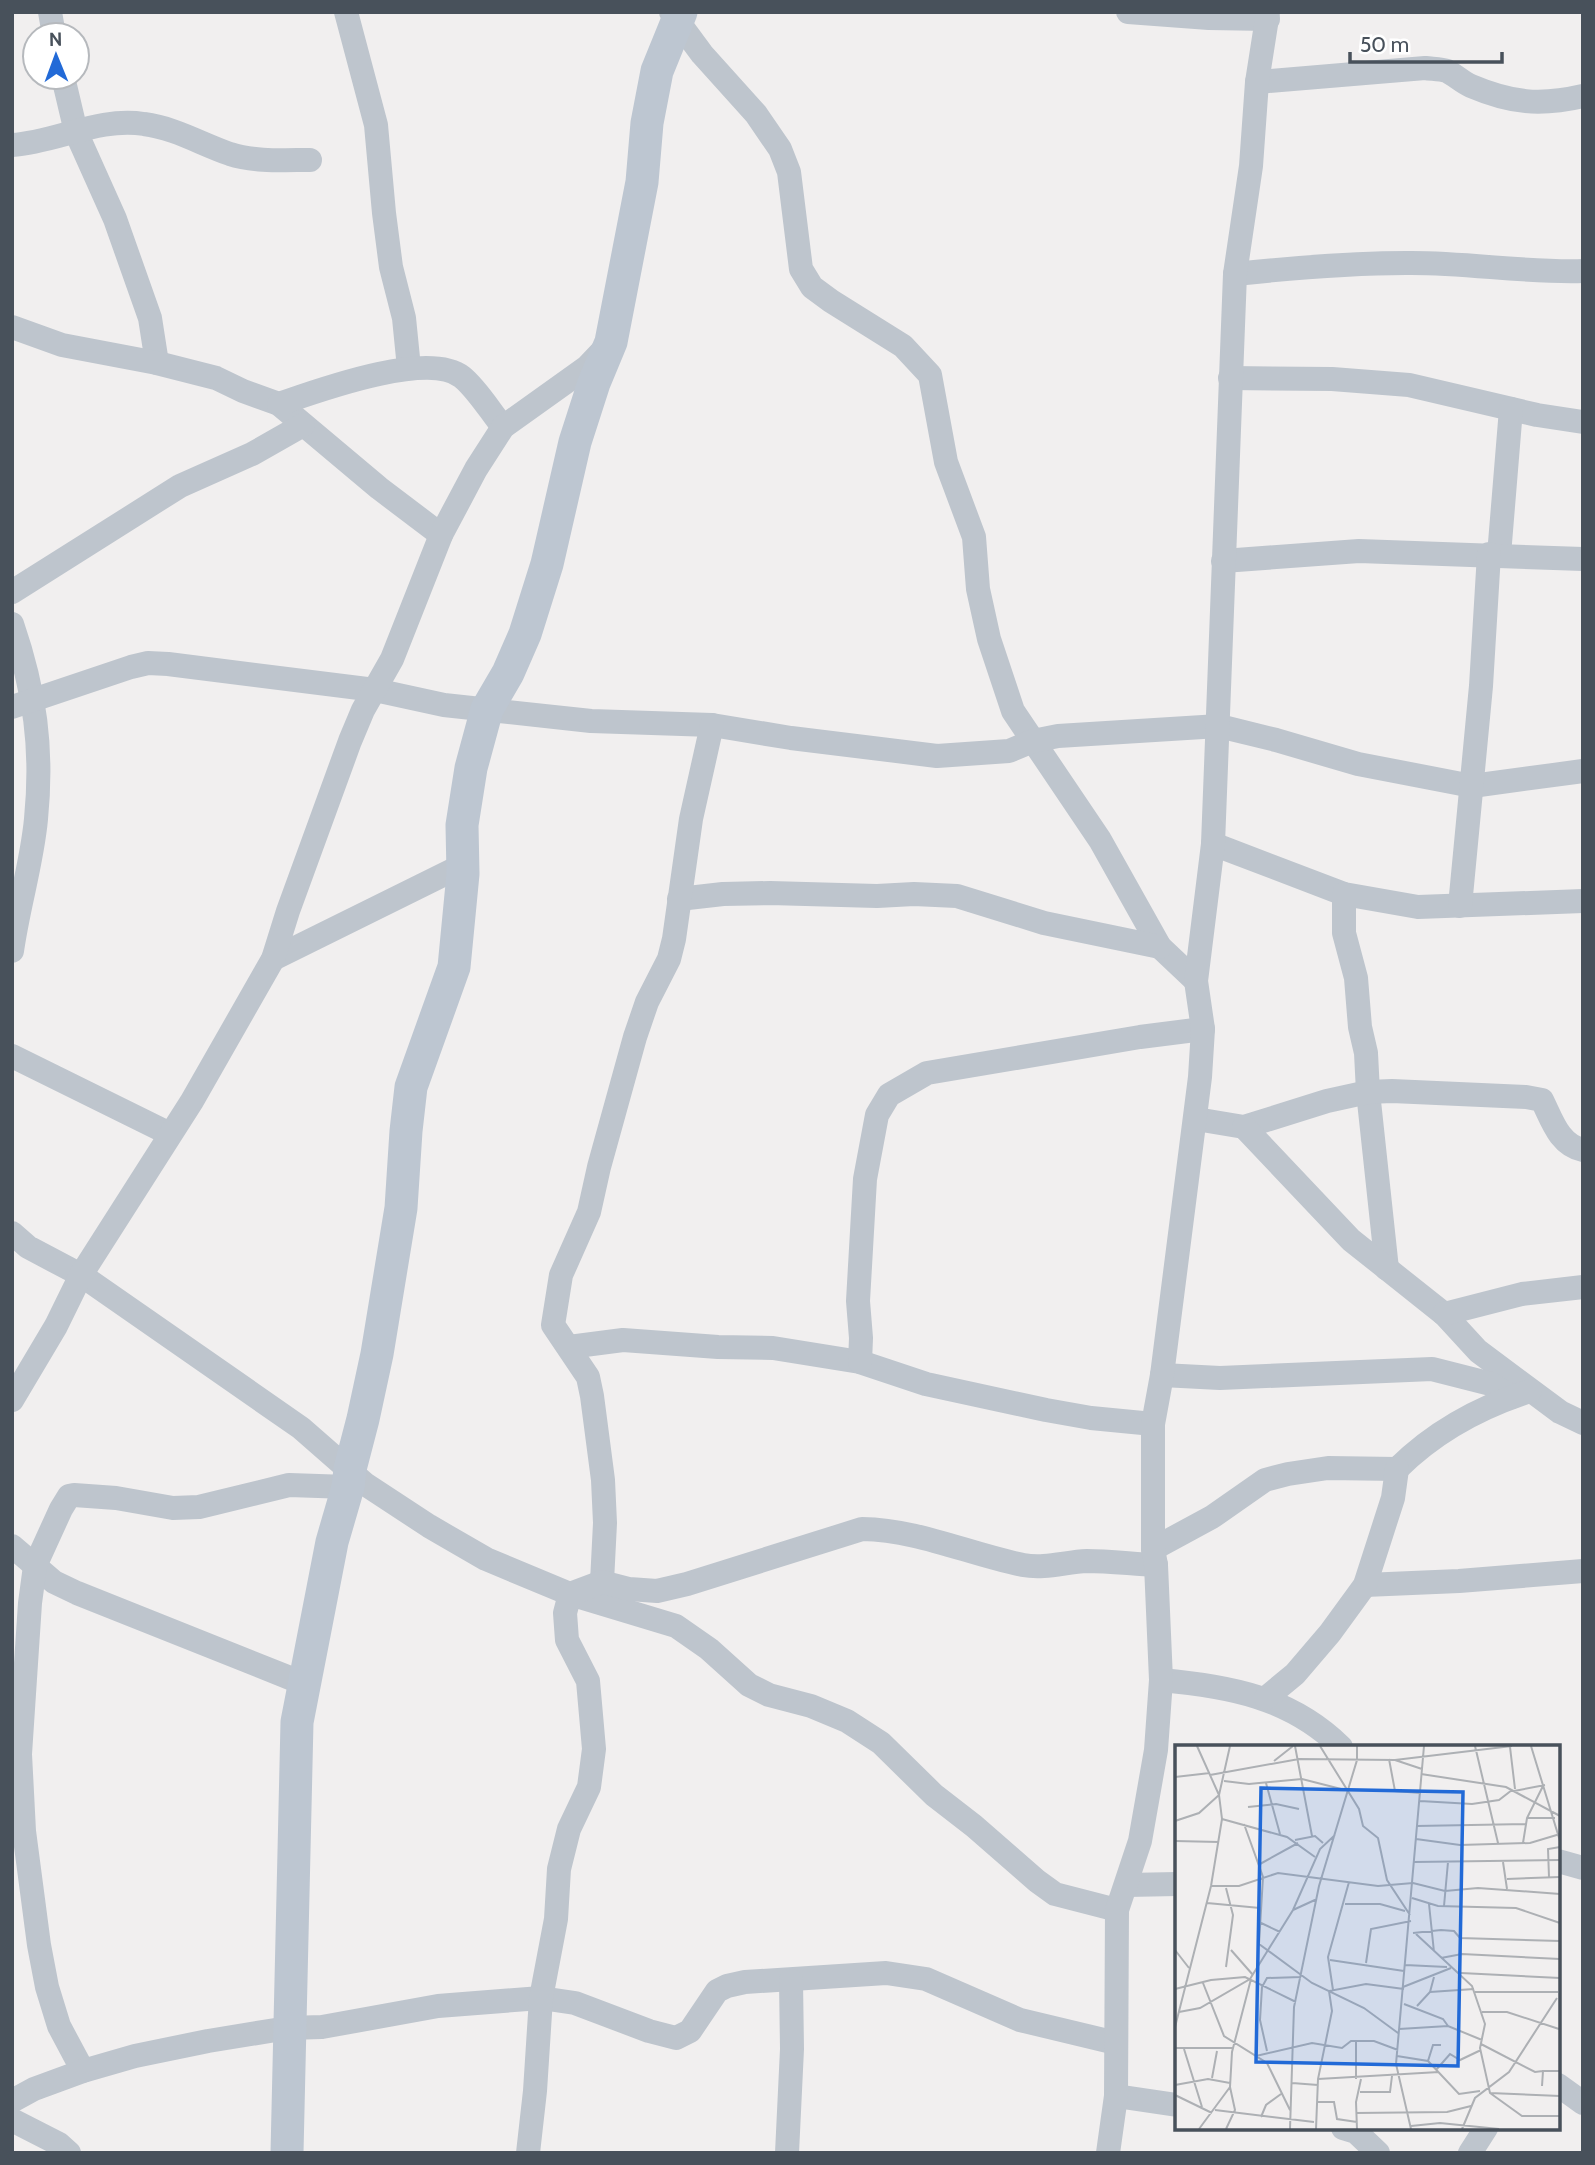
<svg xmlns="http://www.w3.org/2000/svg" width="1595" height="2165" viewBox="0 0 1595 2165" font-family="Cabin,sans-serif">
  <rect width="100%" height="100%" fill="#f1efef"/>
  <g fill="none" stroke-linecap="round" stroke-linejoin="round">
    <g stroke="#bec5cd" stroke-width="24">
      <polyline points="50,12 54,35"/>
      <polyline points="346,12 376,125 384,213 391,267 404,318 409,368"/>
      <polyline points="671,12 702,54 756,114 780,149 789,172 801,269 812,287 831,301 903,346 930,375 946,462 974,537 978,589 989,639 1013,711 1100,840 1160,947 1196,981"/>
      <polyline points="1128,12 1209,18 1268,19"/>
      <polyline points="63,77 76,132 115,219 150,318 157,363"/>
      <path d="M1257,82L1425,68C1432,69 1441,69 1447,71C1455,75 1462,82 1471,86C1511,103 1540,106 1583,96"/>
      <path d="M12,145C57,142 98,117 144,124C175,128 201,144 230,154C255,162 284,160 310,160"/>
      <path d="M1235,274C1292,268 1349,263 1406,263C1465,262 1524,273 1583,271"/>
      <polyline points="12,327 62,345 157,363 216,378 243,391 279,404 379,488 441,535"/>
      <polyline points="1230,378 1332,379 1409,385 1537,415 1583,422"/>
      <path d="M279,404C317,391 428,350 462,377C477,389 490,411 503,427"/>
      <polyline points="1499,555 1511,409"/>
      <polyline points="1223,561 1359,551 1583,559"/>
      <polyline points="12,592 180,486 252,454 303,425"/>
      <path d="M12,624C35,691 43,749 36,819C32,863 18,907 12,951"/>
      <polyline points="12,707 131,667 148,663 168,664 375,690 444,705 591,721 712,725 791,738 937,756 1009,751 1033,741 1058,736 1219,726 1276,740 1358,764 1472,786 1583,771"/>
      <polyline points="1213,844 1344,894 1418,907 1583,901"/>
      <polyline points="1344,894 1344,933 1356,978 1360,1027 1366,1053 1368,1092 1387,1269"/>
      <polyline points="679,899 723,894 770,893 877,896 914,894 957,896 1044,923 1160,947"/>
      <polyline points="1460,906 1481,686 1489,554"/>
      <polyline points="273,959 463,865"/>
      <polyline points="12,1056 170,1134"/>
      <path d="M1196,1119L1244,1127L1327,1101L1368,1092L1392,1091L1526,1097L1542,1100C1552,1120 1559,1145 1583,1150"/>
      <polyline points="1244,1127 1351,1240 1444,1314 1478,1351 1560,1412 1583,1423"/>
      <polyline points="12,1233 28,1247 81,1275 301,1428 365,1484 429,1526 486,1559 570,1594 676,1626 709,1649 749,1685 769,1695 811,1706 847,1721 881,1743 934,1795 974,1826 1037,1881 1055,1894 1117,1910"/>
      <polyline points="1444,1314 1522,1294 1583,1287"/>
      <polyline points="569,1347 623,1340 718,1347 773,1348 860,1362 926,1384 1046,1410 1091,1418 1153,1424"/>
      <polyline points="860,1362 861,1338 858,1301 865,1179 877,1115 889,1095 927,1073 1140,1037 1203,1029"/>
      <polyline points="1162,1375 1220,1378 1432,1369 1491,1384 1512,1397"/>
      <polyline points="12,1400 56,1326 81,1275 192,1101 273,959 288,911 350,741 363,710 392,659 441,535 476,469 503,427 587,367 606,347"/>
      <polyline points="12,1546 54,1582 77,1593 305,1684"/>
      <path d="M1153,1549L1212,1517L1265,1480L1288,1474L1328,1468L1397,1469C1434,1432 1480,1407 1530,1391"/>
      <polyline points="602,1582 605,1523 603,1480 592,1396 588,1377 553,1325 561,1275 589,1212 599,1167 635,1037 647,1002 669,959 674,939 691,819 712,725"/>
      <polyline points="1365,1585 1459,1581 1583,1571"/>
      <path d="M1161,1680C1228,1686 1290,1697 1341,1747"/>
      <polyline points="1266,1698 1295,1674 1330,1633 1365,1585 1393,1498 1397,1469"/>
      <polyline points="1558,1861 1583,1868"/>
      <polyline points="1127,1885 1177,1884"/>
      <polyline points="83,2071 59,2026 47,1987 39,1945 24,1831 20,1754 30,1603 35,1566 61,1509 69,1496 74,1495 116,1498 173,1508 199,1507 289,1485 348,1487"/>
      <polyline points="1558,2085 1583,2103"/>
      <polyline points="1116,2096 1177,2105"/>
      <polyline points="12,2101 34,2089 83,2071 135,2056 208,2041 288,2028 322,2027 438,2006 541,1998 575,2003 649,2031 676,2038 690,2031 717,1991 727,1986 745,1982 886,1973 926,1979 1020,2020 1116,2043"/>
      <polyline points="12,2120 59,2144 69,2153"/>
      <polyline points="1343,2128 1356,2132 1378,2153"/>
      <path d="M528,2153L535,2091L541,1998L556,1919L559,1869L569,1829L589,1787L594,1749L588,1681L567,1640L565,1613L570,1594L602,1582L629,1589L657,1591L687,1584L862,1529C919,1530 968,1554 1023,1565C1045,1569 1065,1562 1087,1561C1109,1561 1133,1564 1156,1565"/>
      <polyline points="787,2153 792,2049 791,1981"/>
      <polyline points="1108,2153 1116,2096 1117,1910 1140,1841 1156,1750 1161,1680 1156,1565 1153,1549 1153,1424 1162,1375 1200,1077 1203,1029 1196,981 1213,844 1235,274 1251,166 1257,82 1268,12"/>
      <polyline points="1470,2153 1486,2128"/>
    </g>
    <polyline stroke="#bdc6d1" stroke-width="33" points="287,2153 297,1722 332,1542 348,1487 350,1469 363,1419 377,1354 401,1208 406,1131 411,1087 454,967 463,874 462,825 471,768 487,709 508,673 525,634 547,564 575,442 594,383 611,342 642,182 647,123 657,71 681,12"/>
  </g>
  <g transform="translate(1175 1745)">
    <rect width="385" height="385" fill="#f1efef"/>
    <path fill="none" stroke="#adb0b4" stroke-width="2" d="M120,1L137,91M145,1L184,64L188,81L203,93L212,135L235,170M300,1L323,98M356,1L385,96M335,2L340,44M214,14L220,46L246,48M220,15L247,24M99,16L118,1M246,29L331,42L385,71M35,30L124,14L220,15L337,1M0,32L35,28M49,36L74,39L127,34L170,45M91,38L105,89M339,46L370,40M245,56L297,59L324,55L337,45M73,62L101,59L124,64M352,73H380M47,74L112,92L140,112M0,76L24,68L44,50L55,1M69,79L88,132L84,199L137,238L189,263L223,288M241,81L351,79M241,94L285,100L355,98L385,89M120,95L140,91L148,98M0,96L44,97M348,98L352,73L368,41M239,117L385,115M328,117L332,144M85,119L123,98M374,132L373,104L385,102M332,134L385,132M36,141H64L103,128L203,141L238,138L270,146L303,143L385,149M237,153L263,161L341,163L385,178M32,158L85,163M170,159H205L230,166M254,159L259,207M269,161L273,117M118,165L142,154M84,177L105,187M238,188L266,185L279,186L285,193L385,196M241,189L297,241L310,279L305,303L315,348L347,371H385M0,205L14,223M56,205L78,230M266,213L287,209L385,214M155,215L229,226M191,218L196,184L236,176M230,220L272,222M51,222L58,170L51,143M286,228L385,233M28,238L49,291L92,318L115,365M385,238V319M228,242L276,223M0,244L36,235L70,232L121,257M158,245L153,212L174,137M255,247L299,244M300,247H383M229,259L268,274L273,281M242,261L255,247L259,232M4,267L25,263L75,234L118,165L145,104L160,90M307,267H332L384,284M0,282L36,141L47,74L44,50L22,1M224,284L273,281L307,295M306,299L360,327L368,326M0,303H58M9,304L27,362M92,306L85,275L87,242L92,233L126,232M81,311L137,298L167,303L176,296H199L223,305M222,311L253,316L284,349L305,346M253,316L258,300H266M261,325L275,309L285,315L306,305M37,333L42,306M143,334L264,327M181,334V296M117,338L143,340M0,340L33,334L55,338M367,341L368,326H385M185,347H215L217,331M315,348L385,351M0,350L37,368M142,357H159L162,374L182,377M40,365L139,377M181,368L272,367L296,361M86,372L91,360L106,349M236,381L265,378L324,384M24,384L55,342L57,307L76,234M51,384L60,365L55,342M115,384L119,262L144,141L182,15V1M141,384L143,334L157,266L154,246L191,239L229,244M182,384L181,357L186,334M236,384L221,319L249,1M287,384L300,353L334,327L382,253"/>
    <path fill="#226ad7" fill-opacity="0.15" stroke="#226ad7" stroke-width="3.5" d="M86,43L288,47L283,321L81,317Z"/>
    <rect width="385" height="385" fill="none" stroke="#48515b" stroke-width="3.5"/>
  </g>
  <rect width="1595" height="2165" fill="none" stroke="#48515b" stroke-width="28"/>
  <g transform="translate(56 56) rotate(359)"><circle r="33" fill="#ffffff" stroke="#b6b9bd" stroke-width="2"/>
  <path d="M0-5L12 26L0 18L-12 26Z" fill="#226ad7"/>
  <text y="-10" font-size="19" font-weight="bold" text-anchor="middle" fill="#48515b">N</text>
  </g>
  <path d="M1350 52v10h152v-10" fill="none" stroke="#48515b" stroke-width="3.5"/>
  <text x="1360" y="52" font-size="21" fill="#48515b" stroke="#ffffff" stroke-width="5" paint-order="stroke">50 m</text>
</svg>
